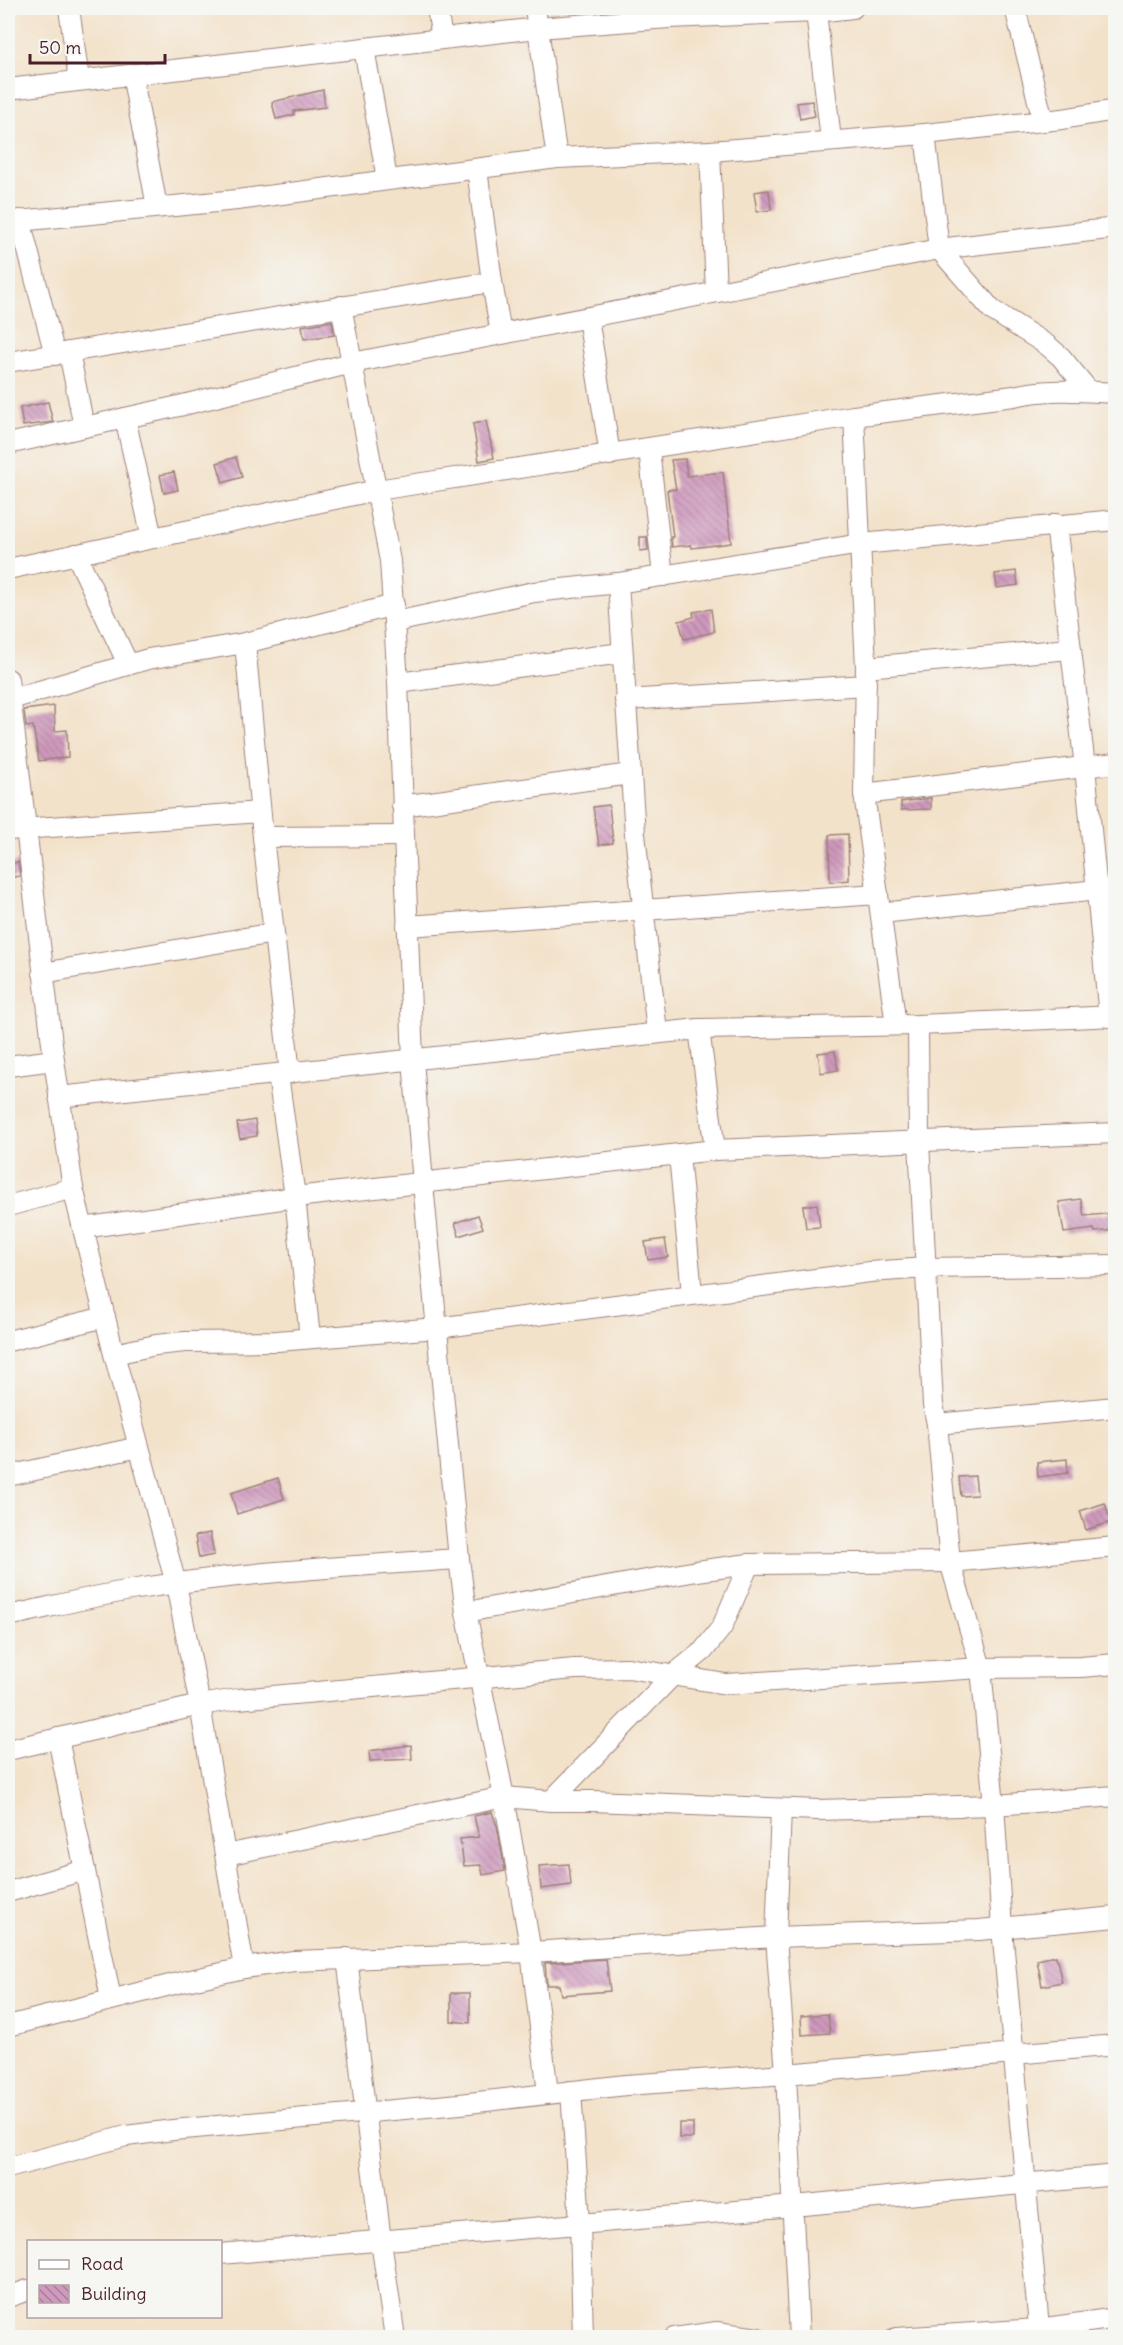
<svg xmlns="http://www.w3.org/2000/svg" width="1123" height="2345" viewBox="0 0 1123 2345" font-family="Delius,sans-serif">
  <defs>
    <pattern id="building-back-hatch" width="6" height="6" patternUnits="userSpaceOnUse" patternTransform="scale(1.5)"><rect width="6" height="6" fill="#cf9abe"/><path d="M-1 5l2 2M0 0l6 6M5-1l2 2" fill="none" stroke="#aa7d9b"/></pattern>
  </defs>
  <rect width="100%" height="100%" fill="#f6f6f2"/>
  <filter id="ink" filterUnits="userSpaceOnUse"><feTurbulence type="fractalNoise" baseFrequency=".0167" numOctaves="2"/><feDisplacementMap in="SourceGraphic" scale="12" xChannelSelector="R" yChannelSelector="G"/><feConvolveMatrix kernelMatrix="1 2 1 2 8 2 1 2 1" color-interpolation-filters="sRGB"/></filter>
  <filter id="wash" filterUnits="userSpaceOnUse"><feTurbulence type="fractalNoise" baseFrequency=".008" numOctaves="4" result="noise"/><feDisplacementMap in="SourceGraphic" scale="24" xChannelSelector="R" yChannelSelector="G"/><feGaussianBlur stdDeviation="1.35" result="paint"/><feColorMatrix in="noise" values="0 0 0 0 0 0 0 0 0 0 0 0 0 0 0 0 0 1.4 0 .05"/><feComposite in="paint" operator="in"/></filter>
  <g filter="url(#wash)">
    <rect width="100%" height="100%" fill="#f3e2ca"/>
    <g id="blocks">
      <g fill="url(#building-back-hatch)">
        <polygon points="323,90 325,107 294,111 294,115 276,119 272,102"/>
        <polygon points="812,101 815,116 800,119 797,103"/>
        <polygon points="769,190 771,210 757,212 754,192"/>
        <polygon points="332,321 334,335 304,339 302,326"/>
        <polygon points="48,402 53,422 23,426 20,408"/>
        <polygon points="486,421 494,458 479,461 473,424"/>
        <polygon points="236,457 242,477 223,483 217,463"/>
        <polygon points="685,459 687,476 723,472 731,543 692,548 691,545 672,547 671,537 673,537 667,490 676,489 671,460"/>
        <polygon points="174,472 178,490 164,493 160,475"/>
        <polygon points="640,537 647,537 648,550 640,551"/>
        <polygon points="1016,571 1018,585 997,588 995,574"/>
        <polygon points="711,609 714,632 684,639 679,621 694,617 693,612"/>
        <polygon points="54,706 55,731 67,730 68,757 39,761 33,726 26,727 24,710"/>
        <polygon points="931,798 931,809 901,810 901,802"/>
        <polygon points="609,805 613,843 599,845 593,807"/>
        <polygon points="848,834 849,880 830,882 829,835"/>
        <polygon points="18,862 20,876 8,878 8,864"/>
        <polygon points="835,1051 838,1070 821,1073 818,1053"/>
        <polygon points="255,1120 257,1136 240,1139 237,1123"/>
        <polygon points="1081,1199 1084,1216 1116,1213 1116,1230 1095,1232 1094,1229 1064,1233 1059,1202"/>
        <polygon points="817,1204 820,1227 806,1228 803,1206"/>
        <polygon points="478,1215 483,1228 459,1236 455,1223"/>
        <polygon points="665,1239 668,1257 648,1260 645,1242"/>
        <polygon points="1067,1459 1068,1473 1038,1477 1037,1462"/>
        <polygon points="975,1476 977,1495 961,1496 959,1477"/>
        <polygon points="278,1478 284,1499 237,1514 231,1493"/>
        <polygon points="1105,1503 1111,1522 1086,1530 1080,1511"/>
        <polygon points="210,1533 214,1555 199,1558 195,1536"/>
        <polygon points="411,1745 412,1759 370,1761 369,1751"/>
        <polygon points="492,1812 497,1826 505,1871 483,1875 481,1865 464,1866 460,1839 479,1837 474,1816"/>
        <polygon points="569,1864 571,1885 541,1889 539,1866"/>
        <polygon points="1056,1956 1062,1982 1042,1986 1037,1960"/>
        <polygon points="606,1959 610,1991 561,1995 559,1985 547,1985 545,1963"/>
        <polygon points="451,1993 470,1993 470,2023 451,2021"/>
        <polygon points="828,2014 830,2033 802,2035 801,2016"/>
        <rect x="679" y="2123" width="14" height="15"/>
      </g>
    </g>
  </g>
  <g filter="url(#ink)">
    <use href="#blocks" fill-opacity="0" stroke="#9e807a" stroke-width="1.5"/>
    <g fill="none" stroke-linecap="round" stroke-linejoin="round">
      <g stroke="#9e807a" stroke-width="22">
        <g id="minor">
          <polyline points="69,8 79,80"/>
          <polyline points="437,8 442,39"/>
          <polyline points="535,8 557,158"/>
          <polyline points="815,8 816,12 853,8"/>
          <polyline points="1015,8 1043,121"/>
          <polyline points="364,48 387,179"/>
          <polyline points="132,74 157,207"/>
          <polyline points="8,89 538,28 669,18 816,12 831,140"/>
          <polyline points="925,134 939,249 992,310 1047,345 1061,357 1089,391"/>
          <polyline points="710,151 716,292"/>
          <polyline points="20,220 55,355"/>
          <polyline points="8,222 237,200 557,158 710,151 925,134 1062,119 1116,110"/>
          <polyline points="492,282 501,334"/>
          <polyline points="341,306 390,561 398,683 413,1060 423,1184 459,1559 466,1612 504,1797 531,1952 548,2093"/>
          <polyline points="588,318 610,455"/>
          <polyline points="69,352 84,427"/>
          <polyline points="8,362 492,282 477,169"/>
          <polyline points="854,416 866,667 864,794 896,1025"/>
          <polyline points="125,418 152,538"/>
          <polyline points="8,444 179,406 352,363 939,249 1116,228"/>
          <polyline points="649,449 663,576"/>
          <polyline points="1056,524 1085,767 1109,1017"/>
          <polyline points="76,554 128,664"/>
          <path d="M8,569L377,490L854,416L1014,396C1047,388 1081,391 1116,393"/>
          <polyline points="618,583 635,834 657,1032"/>
          <polyline points="395,622 534,592 618,583 861,544 1116,520"/>
          <polyline points="245,643 263,837 290,1073"/>
          <polyline points="866,667 1070,649"/>
          <polyline points="8,679 54,1060 73,1188 114,1354 176,1584 200,1705 244,1968"/>
          <polyline points="398,683 622,653"/>
          <polyline points="8,700 148,659 245,643 394,605"/>
          <polyline points="625,700 866,685"/>
          <polyline points="864,794 1116,763"/>
          <polyline points="402,806 630,774"/>
          <polyline points="8,830 260,812"/>
          <polyline points="263,837 403,836"/>
          <polyline points="881,913 1116,888"/>
          <polyline points="407,926 878,894"/>
          <polyline points="43,973 274,933"/>
          <polyline points="918,1025 919,1142 933,1405 937,1424 950,1562 981,1668 994,1805 1002,1929 1040,2338"/>
          <polyline points="699,1029 715,1150"/>
          <polyline points="8,1066 54,1060"/>
          <polyline points="278,1075 295,1197 310,1338"/>
          <polyline points="59,1097 699,1029 918,1025 1116,1016"/>
          <polyline points="679,1154 692,1294"/>
          <polyline points="8,1206 73,1188"/>
          <polyline points="83,1228 295,1197 715,1150 1116,1133"/>
          <polyline points="8,1341 105,1317"/>
          <polyline points="114,1354 156,1345 185,1342 277,1341 437,1328 870,1272 926,1268 1116,1265"/>
          <polyline points="937,1424 1116,1407"/>
          <polyline points="8,1476 139,1447"/>
          <polyline points="466,1612 697,1571 749,1564 950,1562 1116,1547"/>
          <path d="M8,1616C50,1607 93,1596 137,1589C243,1572 352,1566 459,1559"/>
          <polyline points="58,1738 111,1999"/>
          <polyline points="8,1750 200,1705 238,1699 575,1669 628,1668 726,1684 981,1668 1081,1667 1116,1664"/>
          <polyline points="551,1801 672,1676 703,1651 722,1627 749,1564"/>
          <polyline points="781,1809 776,1937 786,2074 799,2338"/>
          <polyline points="226,1855 504,1797 551,1801 593,1801 818,1810 994,1805 1116,1796"/>
          <polyline points="8,1892 85,1870"/>
          <polyline points="347,1958 381,2241 395,2338"/>
          <polyline points="8,2026 182,1982 244,1968 294,1961 531,1952 776,1937 979,1930 1116,1917"/>
          <polyline points="571,2091 580,2222 583,2338"/>
          <polyline points="8,2168 126,2136 173,2130 460,2104 626,2085 786,2074 1116,2045"/>
          <polyline points="220,2254 794,2206 1116,2175"/>
          <polyline points="8,2297 28,2290"/>
          <polyline points="674,2338 717,2332 758,2338"/>
          <polyline points="896,2338 1039,2329 1116,2318"/>
        </g>
      </g>
      <use href="#minor" stroke="#fff" stroke-width="20"/>
    </g>
  </g>
  <rect width="1123" height="2345" fill="none" stroke="#f6f6f2" stroke-width="30"/>
  <rect x="27" y="2240" width="195" height="78" fill="#f6f6f2" stroke="#b1a0a2" stroke-width="1.5"/>
  <rect x="39" y="2260" width="30" height="9" fill="#ffffff" stroke="#b1a0a2" stroke-width="1.5"/>
  <text x="81" y="2270" font-size="18" fill="#4a1f2b">Road</text>
  <rect x="39" y="2285" width="30" height="18" fill="url(#building-back-hatch)" stroke="#b1a0a2" stroke-width="1.5"/>
  <text x="81" y="2300" font-size="18" fill="#4a1f2b">Building</text>
  <path d="M30 54v9h135v-9" fill="none" stroke="#4a1f2b" stroke-width="3"/>
  <text x="39" y="54" font-size="18" fill="#4a1f2b" stroke="#f6f6f2" stroke-width="4.5" paint-order="stroke">50 m</text>
</svg>
